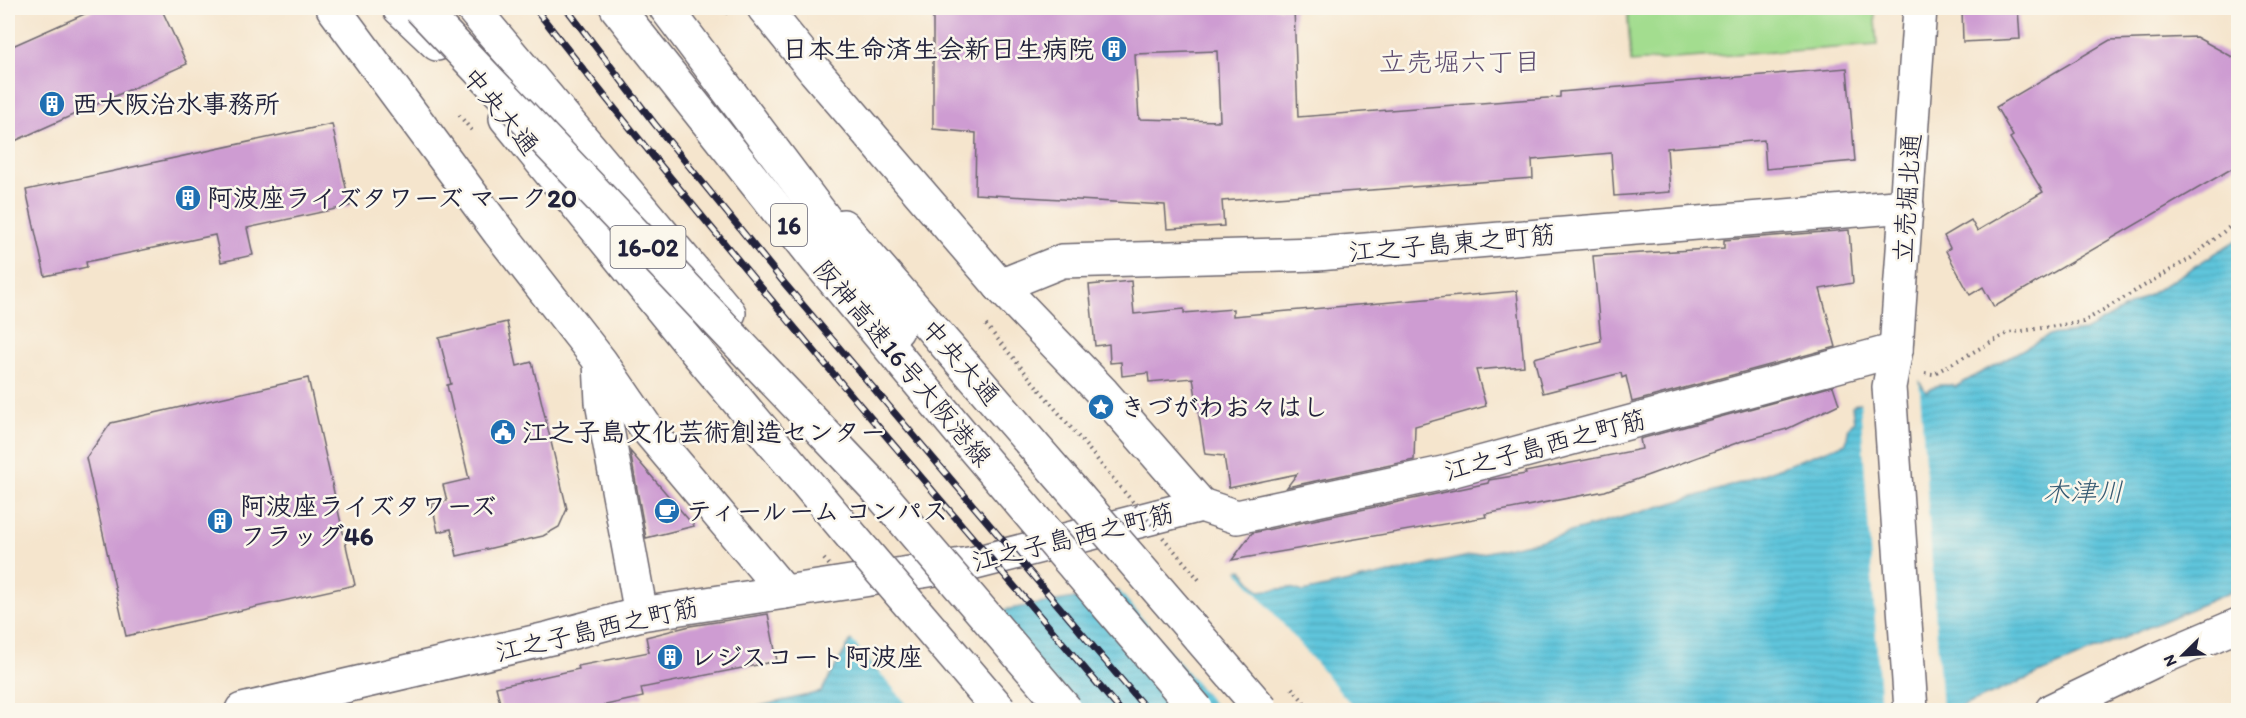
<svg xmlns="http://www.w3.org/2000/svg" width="2246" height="718" viewBox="0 0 2246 718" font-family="Itim,'Klee One',sans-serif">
  <defs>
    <pattern id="water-rules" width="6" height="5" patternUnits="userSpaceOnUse" patternTransform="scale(1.5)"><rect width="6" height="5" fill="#5ec5db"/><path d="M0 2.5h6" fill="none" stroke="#51a9bd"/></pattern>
  </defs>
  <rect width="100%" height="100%" fill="#fbf7ec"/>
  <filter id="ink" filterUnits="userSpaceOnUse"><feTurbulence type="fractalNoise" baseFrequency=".0167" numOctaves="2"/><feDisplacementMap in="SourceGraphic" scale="12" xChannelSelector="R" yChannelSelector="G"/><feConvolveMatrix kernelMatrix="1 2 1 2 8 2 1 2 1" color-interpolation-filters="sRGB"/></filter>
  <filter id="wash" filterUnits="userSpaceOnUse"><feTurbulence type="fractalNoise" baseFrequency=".008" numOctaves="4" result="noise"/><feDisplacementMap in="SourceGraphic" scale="24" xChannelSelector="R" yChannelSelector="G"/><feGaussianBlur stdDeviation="1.35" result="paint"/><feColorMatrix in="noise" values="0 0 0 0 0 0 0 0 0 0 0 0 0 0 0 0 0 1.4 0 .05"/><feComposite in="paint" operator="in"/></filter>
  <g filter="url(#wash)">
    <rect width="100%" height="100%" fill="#f5e5cd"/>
    <polygon fill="#a3dd8f" stroke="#628065" stroke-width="1.5" points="1627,8 1874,8 1877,45 1631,62"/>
    <polygon fill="url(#water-rules)" stroke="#40748b" stroke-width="1.5" points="2238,239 2238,589 1954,710 743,710 821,692 854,635 1242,570 1259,591 1291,588 1303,592 1543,540 1725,488 1846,443 1849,427 1854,421 1852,406 1918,379 1926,392 1939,385 1953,385 1955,387 2049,335 2085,331 2152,293"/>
    <g fill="#f5e5cd">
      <polygon points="1919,376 1942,710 1881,710 1860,400"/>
      <polygon points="1235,568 1356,710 1219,710 1117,588"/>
      <polygon points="968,613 1054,710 912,710 849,637 854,632"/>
    </g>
    <g id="blocks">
      <g fill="#ce9cd2" fill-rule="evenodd">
        <polygon points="98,8 161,8 187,64 8,144 8,48"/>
        <path d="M933,8H1294L1298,117L1560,97V92L1847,68L1855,161L1766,169L1764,140L1667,148L1670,192L1614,196L1611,153L1532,160L1533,178L1222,201L1224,226L1167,229L1165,205L975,194L976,133L933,129ZM1217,51L1220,121L1139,119L1135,54Z"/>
        <polygon points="1962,8 2018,8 2020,39 1963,42"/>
        <polygon points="2196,37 2238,60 2238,165 1994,307 1983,287 1970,295 1946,251 1950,248 1944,236 1971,220 1977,231 2043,192 2010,138 2013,136 1996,107 2110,40"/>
        <polygon points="332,124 350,206 247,228 253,255 221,262 215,235 86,262 87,267 45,276 26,190"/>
        <polygon points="1849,230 1853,283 1820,289 1836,347 1632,402 1626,376 1622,378 1621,373 1543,393 1534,358 1601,341 1593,256 1724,248 1724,240"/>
        <polygon points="1131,281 1134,314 1184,309 1184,313 1233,309 1233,316 1517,291 1524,366 1476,370 1486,406 1415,426 1414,460 1287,487 1297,474 1229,488 1224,456 1205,454 1193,378 1149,382 1148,373 1122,376 1121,362 1110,363 1109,344 1095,346 1089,285"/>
        <polygon points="507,322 517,366 532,362 567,509 559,527 543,536 457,556 451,529 438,532 432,504 447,501 443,485 469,479 447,385 451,384 439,338"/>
        <polygon points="308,378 355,585 126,636 86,458 111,423"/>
        <polygon points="1833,386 1839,404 1787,429 1742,441 1605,491 1485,514 1486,517 1232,560 1252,533 1488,483 1489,480 1526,474 1525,472 1642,449 1640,439"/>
        <polygon points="630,451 694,526 646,538"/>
        <polygon points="768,614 777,661 641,688 643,697 578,711 502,711 496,687 579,669 578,666 649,652 646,637 690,626"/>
      </g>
    </g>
  </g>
  <g filter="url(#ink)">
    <use href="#blocks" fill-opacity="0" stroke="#6c666e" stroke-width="1.5"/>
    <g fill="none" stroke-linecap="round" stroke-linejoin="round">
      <g stroke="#6c666e" stroke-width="36">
        <g id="minor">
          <polyline points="333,8 499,232 600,361 647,429 784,592"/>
          <polyline points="399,8 437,44"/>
          <polyline points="764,8 815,71 1000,286 1103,393 1201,505"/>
          <polyline points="1000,286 1062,261 1317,254 1907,206"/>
          <polyline points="600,362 602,402 641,614"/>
          <polyline points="242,710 551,638 641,614 975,563 1201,505 1237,517 1443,473 1896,350"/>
          <polyline points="1911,710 1889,387 1896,350 1920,8"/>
          <polyline points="2052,710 2156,660 2238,625"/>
        </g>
      </g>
      <g stroke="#6c666e" stroke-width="36">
        <g id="major">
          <polyline points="506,118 696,351 864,551"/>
          <polyline points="843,226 1078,497"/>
        </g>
      </g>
      <g stroke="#6c666e" stroke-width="36">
        <g id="highway">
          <polyline points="472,8 729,313"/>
          <polyline points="617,8 817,260 966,439"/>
          <polyline points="666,8 840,239 897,330"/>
        </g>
      </g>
      <g stroke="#6c666e" stroke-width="4" stroke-dasharray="1.5 4.5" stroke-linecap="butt">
        <polyline points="723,8 730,16"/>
        <polyline points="459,115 473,132"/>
        <polyline points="986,325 1120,487"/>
        <polyline points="1925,373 1933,374 2008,333 2083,322 2191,258 2238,220"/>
      </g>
      <use href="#minor" stroke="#fff" stroke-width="33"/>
      <use href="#major" stroke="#fff" stroke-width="33"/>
      <use href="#highway" stroke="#fff" stroke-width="33"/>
      <g stroke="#22223b" stroke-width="7">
        <g id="rail">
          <path d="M535,8C722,248 922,478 1120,710"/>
          <polyline points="566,8 654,123 785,284 1147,710"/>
        </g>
      </g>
      <use href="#rail" stroke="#fbf7ec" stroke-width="4.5" stroke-dasharray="14" stroke-linecap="butt"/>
      <g stroke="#6c666e" stroke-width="36" stroke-linecap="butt">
        <g id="major-bridge">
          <polyline points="1078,497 1262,710"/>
          <polyline points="864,551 1000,710"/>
        </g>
      </g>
      <g stroke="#6c666e" stroke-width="36" stroke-linecap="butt">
        <g id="highway-bridge">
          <polyline points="420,8 875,487 1066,710"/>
          <polyline points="966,439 1197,710"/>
        </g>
      </g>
      <g stroke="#6c666e" stroke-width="4" stroke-dasharray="1.5 4.5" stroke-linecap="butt">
        <polyline points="1120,487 1201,582"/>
        <polyline points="824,559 832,568"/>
        <polyline points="1292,688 1311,710"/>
      </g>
      <use href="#major-bridge" stroke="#fff" stroke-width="33"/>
      <use href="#highway-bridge" stroke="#fff" stroke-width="33"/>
    </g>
  </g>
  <defs>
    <g id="building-disc" transform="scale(1.35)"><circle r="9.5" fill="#1f6fb2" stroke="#fbf7ec"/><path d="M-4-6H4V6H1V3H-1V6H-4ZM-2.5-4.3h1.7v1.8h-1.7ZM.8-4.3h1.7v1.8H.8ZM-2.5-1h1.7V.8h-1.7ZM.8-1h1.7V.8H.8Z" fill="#fff"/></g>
    <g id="sight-disc" transform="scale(1.35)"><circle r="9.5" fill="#1f6fb2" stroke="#fbf7ec"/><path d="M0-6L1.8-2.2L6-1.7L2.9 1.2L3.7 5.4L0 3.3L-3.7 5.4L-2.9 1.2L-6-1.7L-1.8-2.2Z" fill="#fff"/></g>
    <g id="civic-disc" transform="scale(1.35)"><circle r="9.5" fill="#1f6fb2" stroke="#fbf7ec"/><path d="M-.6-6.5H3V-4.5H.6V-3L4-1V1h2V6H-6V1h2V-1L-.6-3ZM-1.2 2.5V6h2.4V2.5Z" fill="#fff"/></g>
    <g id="cafe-disc" transform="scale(1.35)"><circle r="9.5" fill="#1f6fb2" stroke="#fbf7ec"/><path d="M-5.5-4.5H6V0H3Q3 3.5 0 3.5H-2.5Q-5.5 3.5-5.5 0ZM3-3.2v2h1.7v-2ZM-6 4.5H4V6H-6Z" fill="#fff"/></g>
  </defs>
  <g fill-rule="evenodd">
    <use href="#building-disc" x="1114" y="49"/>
    <use href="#building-disc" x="52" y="104"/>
    <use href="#building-disc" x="188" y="198"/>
    <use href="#sight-disc" x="1101" y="407"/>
    <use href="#civic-disc" x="503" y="432"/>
    <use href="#cafe-disc" x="667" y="511"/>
    <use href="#building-disc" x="220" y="521"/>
    <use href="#building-disc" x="670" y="657"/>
  </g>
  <g text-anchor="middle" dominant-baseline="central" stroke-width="5" stroke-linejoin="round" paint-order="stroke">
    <g fill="#fbf7ec" stroke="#636270" stroke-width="1.5">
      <rect x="771" y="204" width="36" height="42" rx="4.5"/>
      <rect x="610.5" y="226" width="75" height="42" rx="4.5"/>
    </g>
    <g font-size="24" font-weight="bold" fill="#22223b">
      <text x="789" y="225">16</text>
      <text x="648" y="247">16-02</text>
    </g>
    <g font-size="26" font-weight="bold" fill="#22223b" stroke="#fbf7ec" text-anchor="start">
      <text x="1094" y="49" text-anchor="end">日本生命済生会新日生病院</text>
      <text x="72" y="104">西大阪治水事務所</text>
      <text x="207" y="198">阿波座ライズタワーズ マーク20</text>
      <text x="1120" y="407">きづがわお々はし</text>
      <text x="522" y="432">江之子島文化芸術創造センター</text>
      <text x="240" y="506">阿波座ライズタワーズ<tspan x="240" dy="30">フラッグ46</tspan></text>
      <text x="686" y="511">ティールーム コンパス</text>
      <text x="690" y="657">レジスコート阿波座</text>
    </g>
    <g font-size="26" fill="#22223b" stroke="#fbf7ec">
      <text transform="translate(501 111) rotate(51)">中央大通</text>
      <text transform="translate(1907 198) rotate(-86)">立売堀北通</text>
      <text transform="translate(1452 243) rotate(-5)">江之子島東之町筋</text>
      <text transform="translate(961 362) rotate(49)">中央大通</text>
      <text transform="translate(903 363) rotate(50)">阪神高速16号大阪港線</text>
      <text transform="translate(1545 445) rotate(-15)">江之子島西之町筋</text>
      <text transform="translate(1073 537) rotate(-14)">江之子島西之町筋</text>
      <text transform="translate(597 629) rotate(-13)">江之子島西之町筋</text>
    </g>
    <g font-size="27" fill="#5e4d70" stroke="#fbf7ec">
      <text x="1460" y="61">立売堀六丁目</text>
    </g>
    <g font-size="27" font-style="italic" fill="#375b73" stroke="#fbf7ec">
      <text x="2083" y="491">木津川</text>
    </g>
  </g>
  <rect width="2246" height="718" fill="none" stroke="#fbf7ec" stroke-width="30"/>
  <g transform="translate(2183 655) rotate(246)" stroke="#fbf7ec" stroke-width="4.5" paint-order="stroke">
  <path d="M0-4.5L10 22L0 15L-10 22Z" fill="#22223b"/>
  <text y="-9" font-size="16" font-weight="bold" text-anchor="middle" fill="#22223b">N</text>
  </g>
</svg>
